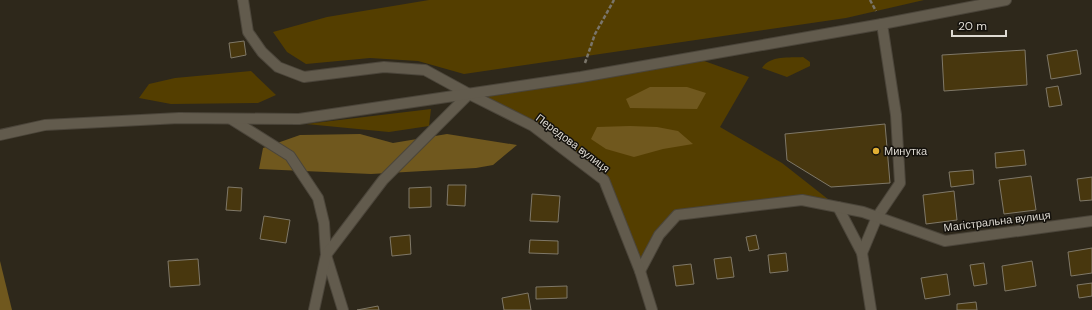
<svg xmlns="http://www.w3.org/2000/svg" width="1092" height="310" viewBox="0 0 1092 310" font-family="'DM Sans',sans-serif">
  <rect width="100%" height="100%" fill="#2e281b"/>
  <g fill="#543e00">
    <polygon points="429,0 924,0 846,18 464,74 418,61 370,58 306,64 287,52 273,32 327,17"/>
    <polygon points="693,57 749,77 720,127 782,163 838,207 802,200 677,215 640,271 604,180 533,126 469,94"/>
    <path d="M803,57L810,62V66L787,77L762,68C770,55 789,58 803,57Z"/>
    <polygon points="251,71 276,95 258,103 171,104 139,98 149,84 175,78"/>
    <polygon points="431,109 429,126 389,132 306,124"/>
  </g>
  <g fill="#70581e">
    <polygon points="650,87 687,87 706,93 697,109 630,108 626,99"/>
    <polygon points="630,126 657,127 678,131 693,144 663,149 634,157 606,149 591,139 597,127"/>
    <polygon points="360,134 393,143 447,134 517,145 493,165 476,168 371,174 259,169 263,148 300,135"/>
    <polygon points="0,261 12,310 0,310"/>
  </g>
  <g fill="#48370e" stroke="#7f7868">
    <polygon points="244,41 246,55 231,58 229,43"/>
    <polygon points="1025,50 1027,85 944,91 942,55"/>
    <polygon points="1077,50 1081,74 1051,79 1047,55"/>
    <polygon points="1058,86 1062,105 1049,107 1046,88"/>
    <polygon points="885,124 890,183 831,187 787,160 785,134"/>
    <polygon points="1024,150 1026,165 996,168 995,153"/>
    <polygon points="973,170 974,184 951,187 949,172"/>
    <polygon points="1031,176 1036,210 1004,214 999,180"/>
    <polygon points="1092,177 1092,200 1080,201 1077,179"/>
    <polygon points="448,185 466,185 465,206 447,205"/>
    <polygon points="228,187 242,188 241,211 226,210"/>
    <polygon points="431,187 431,207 409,208 409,188"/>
    <polygon points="954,191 957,220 926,224 923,195"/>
    <polygon points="532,194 560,196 558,222 530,221"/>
    <polygon points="264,216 290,220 286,243 260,239"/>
    <polygon points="410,235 411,254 392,256 390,237"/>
    <polygon points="756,235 759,249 749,251 746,237"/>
    <polygon points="530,240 558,241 558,254 529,253"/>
    <polygon points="1092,248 1092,273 1071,276 1068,252"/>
    <polygon points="786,253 788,271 770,273 768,255"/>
    <polygon points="731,257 734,277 717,279 714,259"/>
    <polygon points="198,259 200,285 170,287 168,261"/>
    <polygon points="1032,261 1036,286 1005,291 1002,266"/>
    <polygon points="984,263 987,284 974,286 970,265"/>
    <polygon points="691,264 694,284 676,286 673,266"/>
    <polygon points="947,274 950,295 925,299 921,278"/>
    <polygon points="1092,283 1092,296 1079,298 1077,285"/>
    <polygon points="567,286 567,298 536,299 536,287"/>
    <polygon points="528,293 531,310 504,310 502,298"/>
    <polygon points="976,302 977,310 957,310 957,304"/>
    <polygon points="378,306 379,310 357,310"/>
  </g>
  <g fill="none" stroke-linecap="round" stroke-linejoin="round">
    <g stroke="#4b453a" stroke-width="12">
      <polyline id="service" points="243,0 248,32 262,52 278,67 304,77 384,67 425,70 469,94"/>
    </g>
    <g stroke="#4b453a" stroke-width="12">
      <g id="minor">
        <polyline points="231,119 290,156 318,198 324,223 326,255 343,310"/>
        <polyline points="838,207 862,253 871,310"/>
        <polyline points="862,253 877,217 900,183 896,115 882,24"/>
        <polyline points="640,271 659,235 677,215 802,200 863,212 945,241 1092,221"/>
        <polyline points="314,310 326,255 383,180 469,94 533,126 604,180 640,271 652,310"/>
      </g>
    </g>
    <g stroke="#4b453a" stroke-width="12">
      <polyline id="tertiary" points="0,135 45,125 179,118 299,119 581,77 882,24 1006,0"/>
    </g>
    <g stroke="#7a756a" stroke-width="2.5" stroke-dasharray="4 2" stroke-linecap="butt">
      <polyline points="870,0 876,11"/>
      <polyline points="585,63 595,34 614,0"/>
    </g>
    <use href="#service" stroke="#625b4d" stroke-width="10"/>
    <use href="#minor" stroke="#625b4d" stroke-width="10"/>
    <use href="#tertiary" stroke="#625b4d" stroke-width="10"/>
  </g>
  <circle fill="#e1af34" stroke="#14110c" stroke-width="1.5" cx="876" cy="151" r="4"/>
  <g text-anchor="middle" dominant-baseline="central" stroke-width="3" stroke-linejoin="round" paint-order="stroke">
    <g font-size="11" fill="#dedad2" stroke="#14110c">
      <text transform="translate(573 143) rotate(37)">Передова вулиця</text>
      <text transform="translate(997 221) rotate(-7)">Магістральна вулиця</text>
    </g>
    <g font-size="11" fill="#dedad2" stroke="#14110c" text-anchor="start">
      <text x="884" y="151">Минутка</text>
    </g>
  </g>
  <path d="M952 30v6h54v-6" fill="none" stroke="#dedad2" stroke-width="2"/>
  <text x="958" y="30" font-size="12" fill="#dedad2" stroke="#14110c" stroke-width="3" paint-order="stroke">20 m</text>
</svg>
